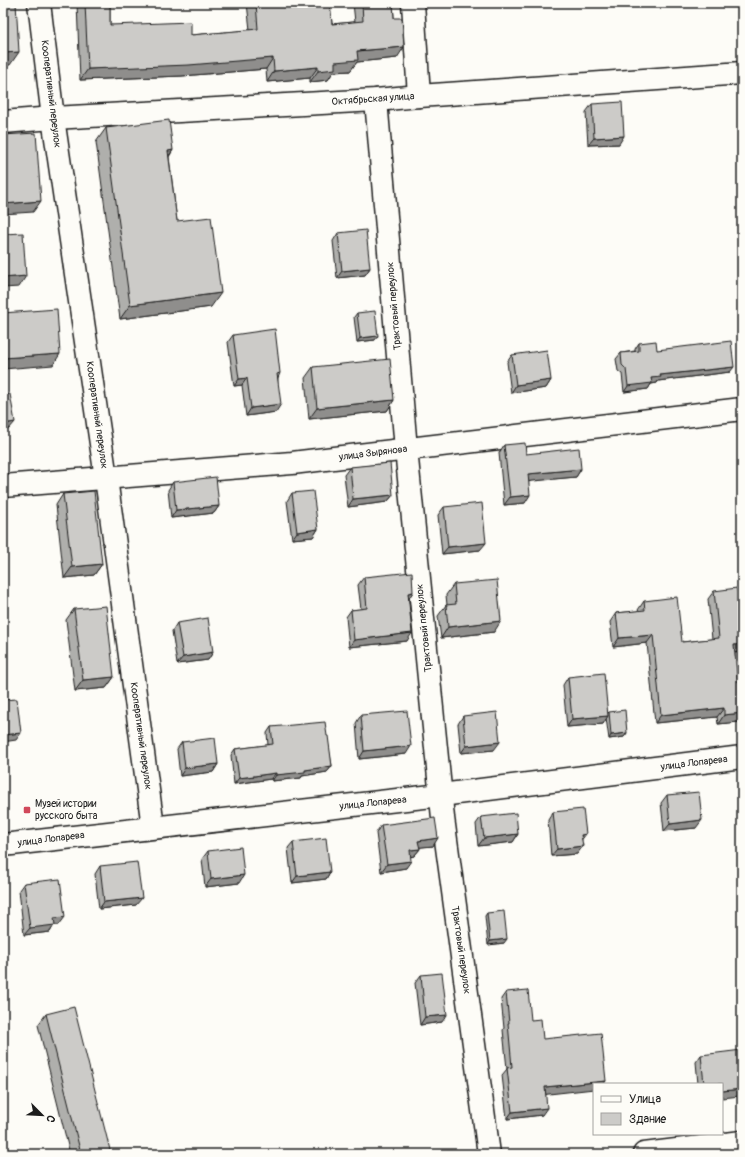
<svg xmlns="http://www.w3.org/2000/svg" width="745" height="1157" viewBox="0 0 745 1157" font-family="Pangolin,sans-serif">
  <rect width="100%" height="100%" fill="#fdfcf7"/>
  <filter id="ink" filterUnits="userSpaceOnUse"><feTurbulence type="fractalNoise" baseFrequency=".025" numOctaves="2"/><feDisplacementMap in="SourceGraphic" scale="8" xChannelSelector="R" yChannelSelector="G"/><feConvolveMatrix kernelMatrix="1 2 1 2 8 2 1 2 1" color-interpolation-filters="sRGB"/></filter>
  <g filter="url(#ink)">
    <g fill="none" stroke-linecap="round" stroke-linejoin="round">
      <g stroke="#1c1c1c" stroke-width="25">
        <g id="street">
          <polyline points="39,3 53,118 106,478 153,827"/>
          <polyline points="413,3 419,96"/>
          <polyline points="376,100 406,449 443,818 489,1154"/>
          <polyline points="3,122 53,118 376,100 419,96 742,73"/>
          <polyline points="3,486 292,463 742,409"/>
          <polyline points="644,1154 742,1142"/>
        </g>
      </g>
      <g stroke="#1c1c1c" stroke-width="25">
        <polyline id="secondary" points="3,845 441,795 742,757"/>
      </g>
      <use href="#street" stroke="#fdfcf7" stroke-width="22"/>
      <use href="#secondary" stroke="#fdfcf7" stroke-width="22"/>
    </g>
    <g fill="#afafac" stroke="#1c1c1c">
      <polygon points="77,3 110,3 110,25 191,35 250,30 247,3 330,3 332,24 355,22 353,3 393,3 397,58 357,62 350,71 333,72 328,80 310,82 310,78 267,82 266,69 182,76 80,80"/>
      <polygon points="592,104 619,144 588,145 586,112"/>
      <polygon points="106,128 173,150 169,157 177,221 211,307 120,319 96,142"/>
      <polygon points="338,233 370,268 365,275 337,278 333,241"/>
      <polygon points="357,313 375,340 357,342 354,317"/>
      <polygon points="233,335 280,373 278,378 276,412 246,416 242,385 234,386 228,342"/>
      <polygon points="639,343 657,350 730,372 658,381 657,383 651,384 648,389 624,392 622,374 618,371 616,359 621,353 635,351 635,349"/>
      <polygon points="512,355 551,380 546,388 511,393 507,362"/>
      <polygon points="313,367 394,400 387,411 309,419 305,378"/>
      <polygon points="504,445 526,454 581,469 576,477 529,481 525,503 504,505 499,453"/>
      <polygon points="350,467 393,495 387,502 348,507 344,475"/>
      <polygon points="173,482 219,506 214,513 171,518 168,490"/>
      <polygon points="292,493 318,529 313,537 292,539 287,501"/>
      <polygon points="63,494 102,564 94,575 64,578 56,505"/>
      <polygon points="444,507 480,550 442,554 438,515"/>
      <polygon points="364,577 413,592 408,599 407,641 349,647 346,617 351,610 361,609 358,585"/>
      <polygon points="454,584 494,632 441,638 438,616 446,605 447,605 446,595"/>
      <polygon points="714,591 740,618 742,618 742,652 735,653 739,722 718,724 717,717 655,723 647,643 613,647 610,622 616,613 638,611 638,610 644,601 682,642 712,639 708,599"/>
      <polygon points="74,609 114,677 106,688 75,691 66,620"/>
      <polygon points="177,623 213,652 208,660 177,664 172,631"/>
      <polygon points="568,677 608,713 609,712 627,733 624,737 609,739 606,718 603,724 567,727 563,685"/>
      <polygon points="361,715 406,754 359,759 356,723"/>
      <polygon points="463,716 494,750 461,753 458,724"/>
      <polygon points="271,727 327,736 332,766 327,772 302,776 301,778 272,781 271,779 234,784 231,755 235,749 268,745 267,733"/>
      <polygon points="182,742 218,764 213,772 180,776 177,749"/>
      <polygon points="667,795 696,828 664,831 661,803"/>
      <polygon points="553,812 582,840 577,854 551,856 548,820"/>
      <polygon points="481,817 518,834 513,842 478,846 476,824"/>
      <polygon points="381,825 433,846 419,847 420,849 414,856 410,857 406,868 381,872 376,833"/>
      <polygon points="293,842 330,872 326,879 292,883 288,848"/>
      <polygon points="208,851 239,883 205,887 202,859"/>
      <polygon points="100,866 136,905 99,909 95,874"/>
      <polygon points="24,883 59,925 54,925 50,932 24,935 19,890"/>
      <polygon points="487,913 504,943 488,945 485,916"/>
      <polygon points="421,975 442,1022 420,1025 415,983"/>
      <polygon points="506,992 531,1020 546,1094 542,1115 507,1119 502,1075 507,1069 503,1030 504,1028 501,999"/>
      <polygon points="46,1014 111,1154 70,1154 38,1025"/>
      <polygon points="701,1055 742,1089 742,1094 740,1096 722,1084 698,1084 696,1062"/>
    </g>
    <g fill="#8f8e8c" stroke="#1c1c1c">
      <polygon points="404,47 397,58 357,62 350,71 333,72 328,80 310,82 318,71 335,62 357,51"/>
      <polygon points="19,52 10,65 3,65 3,53"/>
      <polygon points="273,58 266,69 182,76 80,80 88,69"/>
      <polygon points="318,67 310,78 267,82 274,71"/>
      <polygon points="624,136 619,144 588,145 594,138"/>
      <polygon points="173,150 163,164 168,151"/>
      <polygon points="41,201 33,212 3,214 3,204"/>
      <polygon points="370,268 365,275 337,278 342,271"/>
      <polygon points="26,276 19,287 3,288 3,278"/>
      <polygon points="221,293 211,307 120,319 130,305"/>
      <polygon points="378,336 375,340 357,342 360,338"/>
      <polygon points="60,354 53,365 3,369 3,358"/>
      <polygon points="734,367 730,372 658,381 657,383 651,384 648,389 624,392 628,386 660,375"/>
      <polygon points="247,378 242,385 234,386 239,379"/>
      <polygon points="551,380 546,388 511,393 516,385"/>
      <polygon points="394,400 387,411 309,419 317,408"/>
      <polygon points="281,404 276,412 246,416 251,408"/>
      <polygon points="15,422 9,429 3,430 3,424"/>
      <polygon points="581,469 576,477 523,482 528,474"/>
      <polygon points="393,495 387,502 348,507 353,499"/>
      <polygon points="530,495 525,503 504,505 510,497"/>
      <polygon points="219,506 214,513 171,518 176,510"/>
      <polygon points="318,529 313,537 292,539 297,532"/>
      <polygon points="486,543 480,550 442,554 448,547"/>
      <polygon points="102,564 94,575 64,578 72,567"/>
      <polygon points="413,592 408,600 408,593"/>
      <polygon points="501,621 494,632 441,638 448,627"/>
      <polygon points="412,633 407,641 349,647 354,640"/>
      <polygon points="653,635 647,643 613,647 619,638"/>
      <polygon points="742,644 742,652 728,653 734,645"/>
      <polygon points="213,652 208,660 177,664 183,657"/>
      <polygon points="114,677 106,688 75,691 83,680"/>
      <polygon points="724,708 717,717 655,723 661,715"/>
      <polygon points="742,713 742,717 739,722 718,724 724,715"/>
      <polygon points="608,716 603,724 567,727 572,719"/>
      <polygon points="21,733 16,740 3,742 3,735"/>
      <polygon points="627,733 624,737 609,739 611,735"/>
      <polygon points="500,742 494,750 461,753 466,746"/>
      <polygon points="411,746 406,754 359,759 364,751"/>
      <polygon points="218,764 213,772 180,776 185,768"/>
      <polygon points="332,766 327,772 302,776 301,778 272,781 276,775 305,770"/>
      <polygon points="276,773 271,779 234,784 239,778"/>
      <polygon points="702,820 696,828 664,831 670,824"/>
      <polygon points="518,834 513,842 478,846 484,838"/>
      <polygon points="586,834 580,842 581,835"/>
      <polygon points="438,838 433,846 413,848 418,841"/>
      <polygon points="583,846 577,854 551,856 557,849"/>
      <polygon points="420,849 414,856 404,858 410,850"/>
      <polygon points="411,861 406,868 381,872 387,864"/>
      <polygon points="330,872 326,879 292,883 297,876"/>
      <polygon points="244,875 239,883 205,887 211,879"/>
      <polygon points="142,898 136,905 99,909 104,902"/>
      <polygon points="65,917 59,925 54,925 50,932 24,935 30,928 54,918"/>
      <polygon points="507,939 504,943 488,945 490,941"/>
      <polygon points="447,1015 442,1022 420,1025 425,1017"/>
      <polygon points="606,1081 604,1084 594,1084 594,1089 540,1095 545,1087"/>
      <polygon points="742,1089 742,1094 740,1096 722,1098 722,1091"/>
      <polygon points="547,1108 542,1115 507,1119 512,1112"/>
    </g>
    <g fill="#cccbc8" stroke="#1c1c1c">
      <polygon points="3,3 16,3 19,52 3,53"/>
      <polygon points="85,3 110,3 110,25 191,22 191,35 258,29 256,3 330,3 332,24 363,21 362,3 393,3 394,18 402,18 404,47 357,51 358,60 335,62 335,69 318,71 318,67 274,71 273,58 189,65 88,69"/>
      <polygon points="622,102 624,136 594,138 592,104"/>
      <polygon points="169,120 173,150 168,151 177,221 211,217 221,293 130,305 106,128"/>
      <polygon points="36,133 41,201 3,204 3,135"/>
      <polygon points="366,230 370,268 342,271 338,233"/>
      <polygon points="23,233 26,276 3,278 3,234"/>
      <polygon points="57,309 60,354 3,358 3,313"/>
      <polygon points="375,311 378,336 360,338 357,313"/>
      <polygon points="275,329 280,373 277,374 281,404 251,408 247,378 239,379 233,335"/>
      <polygon points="656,341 657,350 731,341 734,367 660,375 661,377 651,378 652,383 628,386 626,369 622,365 621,353 639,351 639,343"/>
      <polygon points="547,350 551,380 516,385 512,355"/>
      <polygon points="390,359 394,400 317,408 313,367"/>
      <polygon points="10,394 15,422 3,424 3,395"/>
      <polygon points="525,443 526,454 579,448 581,469 528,474 530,495 510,497 504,445"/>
      <polygon points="390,463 393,495 353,499 350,467"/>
      <polygon points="216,477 219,506 176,510 173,482"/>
      <polygon points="94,491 102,564 72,567 63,494"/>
      <polygon points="313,491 318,529 297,532 292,493"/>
      <polygon points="482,503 486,543 448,547 444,507"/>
      <polygon points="412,572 413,592 408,593 412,633 354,640 351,610 367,608 364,577"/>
      <polygon points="497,580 501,621 448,627 446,605 456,604 454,584"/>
      <polygon points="737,588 740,618 742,618 742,644 734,645 738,682 741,682 742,713 724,715 724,708 661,715 653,635 619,638 616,613 645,610 644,601 677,597 682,642 719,638 714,591"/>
      <polygon points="106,606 114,677 83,680 74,609"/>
      <polygon points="208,618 213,652 183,657 177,623"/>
      <polygon points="604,673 608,716 572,719 568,677"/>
      <polygon points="17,699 21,733 3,735 3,700"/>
      <polygon points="625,710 627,733 611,735 609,712"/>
      <polygon points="407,711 411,746 364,751 361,715"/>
      <polygon points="497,712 500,742 466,746 463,716"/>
      <polygon points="325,722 327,736 328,736 332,766 305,770 305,772 276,775 276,773 239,778 235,749 273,744 271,727"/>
      <polygon points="215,738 218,764 185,768 182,742"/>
      <polygon points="699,792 702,820 670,824 667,795"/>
      <polygon points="583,809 586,834 581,835 583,846 557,849 553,812"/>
      <polygon points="516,813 518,834 484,838 481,817"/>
      <polygon points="435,818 438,838 418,841 420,849 410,850 411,861 387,864 381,825"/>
      <polygon points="326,838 330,872 297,876 293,842"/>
      <polygon points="241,847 244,875 211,879 208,851"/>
      <polygon points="137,862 142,898 104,902 100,866"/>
      <polygon points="60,879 65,917 54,918 55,925 30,928 24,883"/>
      <polygon points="504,911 507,939 490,941 487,913"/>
      <polygon points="442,973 447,1015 425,1017 421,975"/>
      <polygon points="528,990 531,1020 541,1019 543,1039 601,1033 606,1081 545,1087 547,1108 512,1112 507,1068 512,1067 508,1023 509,1023 506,992"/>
      <polygon points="74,1007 111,1154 81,1154 46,1014"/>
      <polygon points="742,1050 742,1089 722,1091 722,1084 704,1084 701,1055"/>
    </g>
  </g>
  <rect fill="#d1495b" stroke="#fdfcf7" stroke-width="1.5" x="23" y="806" width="8" height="8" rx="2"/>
  <g text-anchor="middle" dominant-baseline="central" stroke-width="4" stroke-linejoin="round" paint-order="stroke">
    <g font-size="10" fill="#1c1c1c" stroke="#fdfcf7">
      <text transform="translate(51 94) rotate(83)">Кооперативный переулок</text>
      <text transform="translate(373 99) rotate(-4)">Октябрьская улица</text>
      <text transform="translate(394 306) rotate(-95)">Трактовый переулок</text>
      <text transform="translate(97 415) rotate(82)">Кооперативный переулок</text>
      <text transform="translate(373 453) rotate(-7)">улица Зырянова</text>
      <text transform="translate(424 628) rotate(-96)">Трактовый переулок</text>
      <text transform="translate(141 736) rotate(82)">Кооперативный переулок</text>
      <text transform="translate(694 763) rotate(-7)">улица Лопарева</text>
      <text transform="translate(373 803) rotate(-6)">улица Лопарева</text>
      <text transform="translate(51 839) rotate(-7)">улица Лопарева</text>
      <text transform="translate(461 950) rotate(82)">Трактовый переулок</text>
    </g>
    <g font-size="10" fill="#1c1c1c" stroke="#fdfcf7" text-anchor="start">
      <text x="35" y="804">Музей истории<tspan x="35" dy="12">русского быта</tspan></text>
    </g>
  </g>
  <rect width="745" height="1157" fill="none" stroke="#fdfcf7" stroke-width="16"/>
  <rect x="8" y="8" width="729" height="1141" fill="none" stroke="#1c1c1c" stroke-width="1.5" filter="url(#ink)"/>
  <rect x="593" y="1083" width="130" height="52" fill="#fdfcf7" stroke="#a3a29f"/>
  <rect x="601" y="1096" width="20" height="6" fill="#fdfcf7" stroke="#a3a29f"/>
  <text x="629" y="1103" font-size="12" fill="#1c1c1c">Улица</text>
  <rect x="601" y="1113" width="20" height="12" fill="#cccbc8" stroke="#a3a29f"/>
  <text x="629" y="1123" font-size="12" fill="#1c1c1c">Здание</text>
  <g transform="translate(42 1115) rotate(114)" stroke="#fdfcf7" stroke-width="3" paint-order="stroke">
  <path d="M0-3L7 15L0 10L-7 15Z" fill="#1c1c1c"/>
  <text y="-6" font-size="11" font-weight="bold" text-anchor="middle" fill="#1c1c1c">С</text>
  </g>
</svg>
